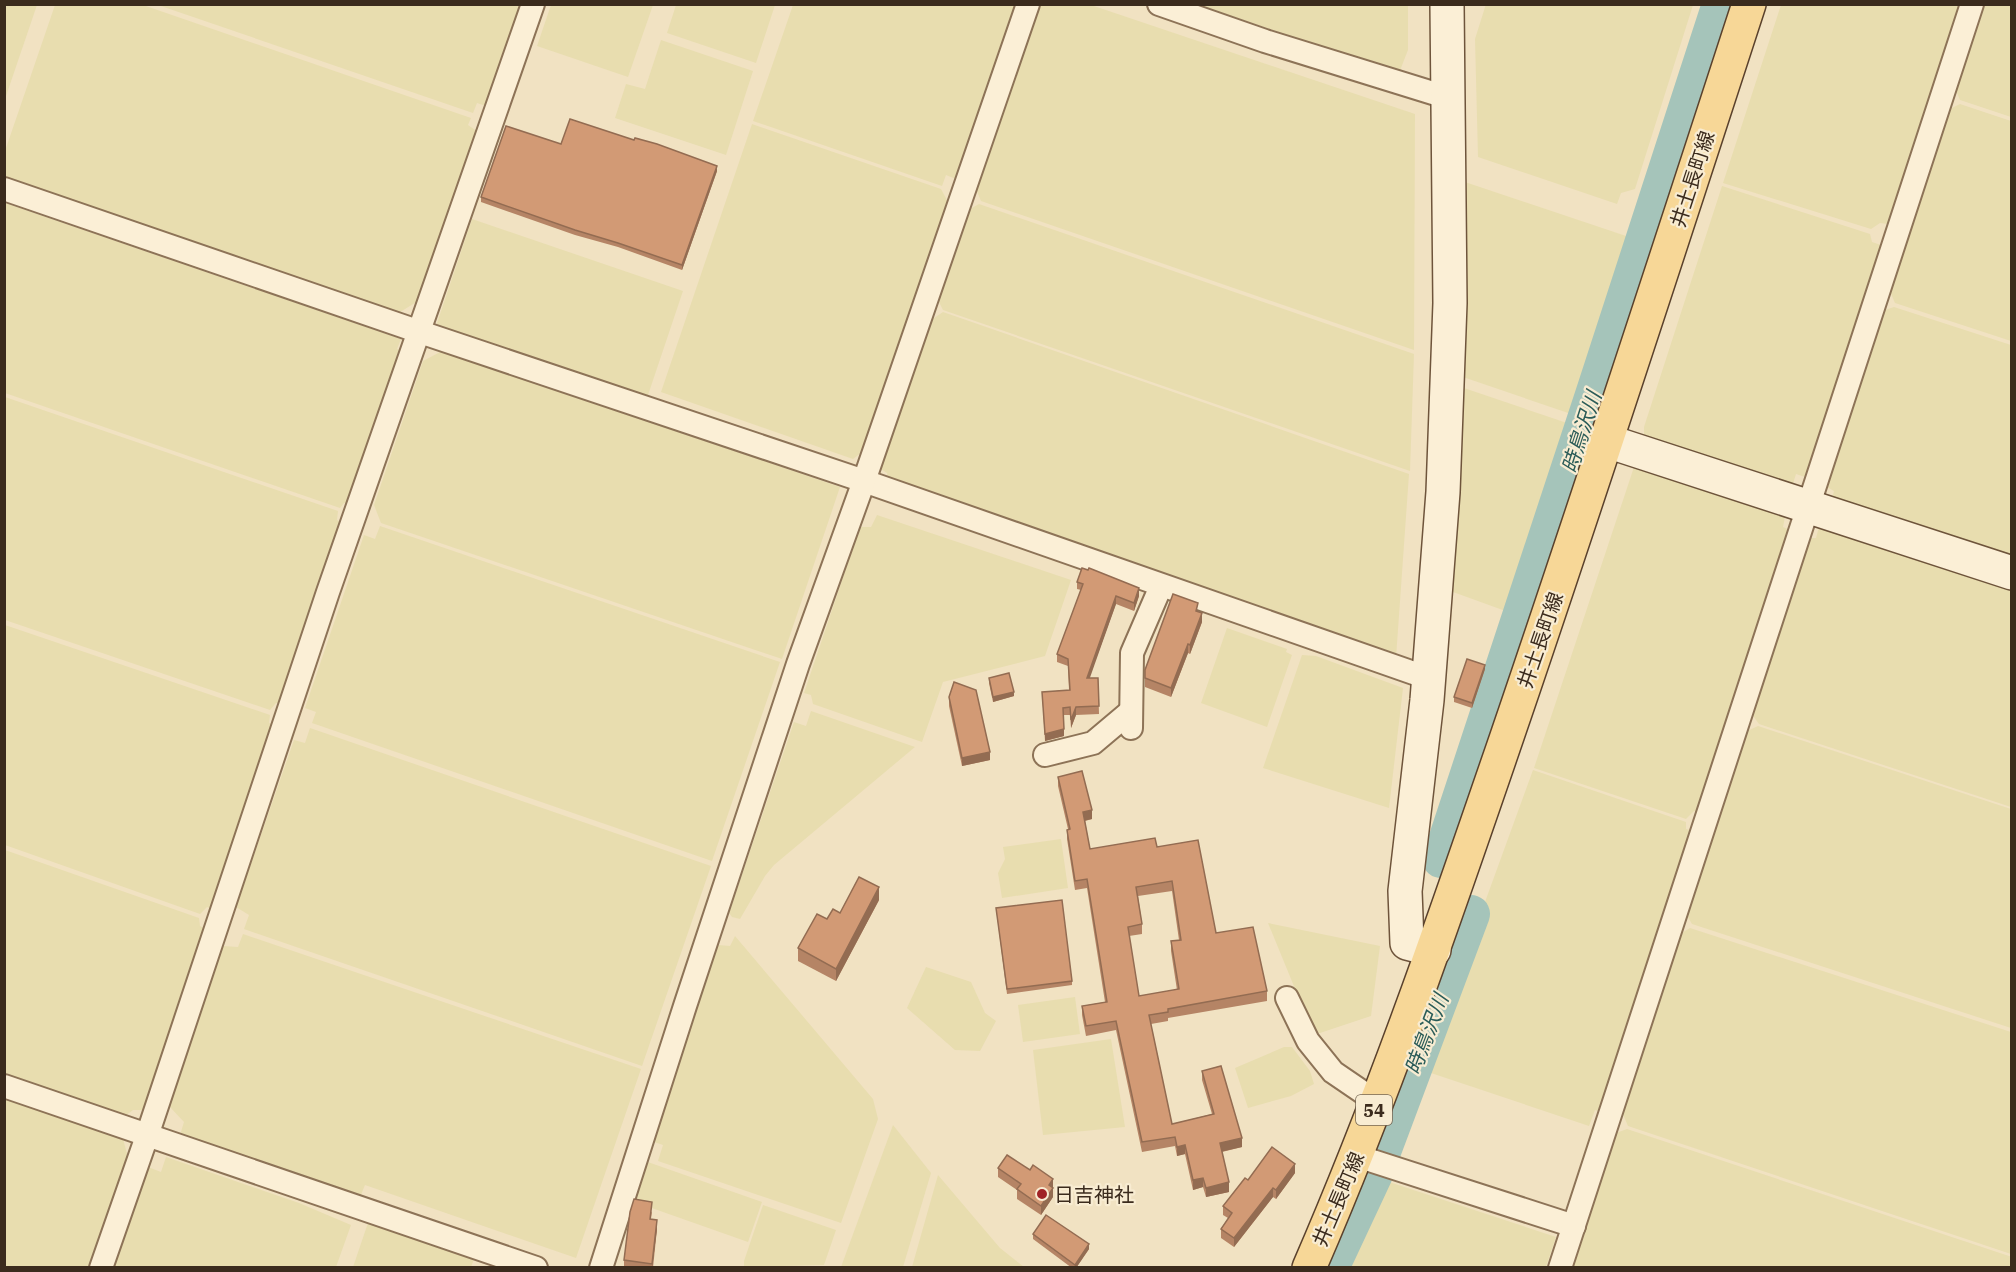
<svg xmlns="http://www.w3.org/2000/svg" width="2016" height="1272" viewBox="0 0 2016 1272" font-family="'IBM Plex Serif','Noto Sans JP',serif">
  <rect width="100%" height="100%" fill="#f1e2c2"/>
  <g fill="#e8ddaf">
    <polygon points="5,4 37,5 5,99 4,5"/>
    <polygon points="1486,4 1693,5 1635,189 1621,193 1617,204 1478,157 1475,39"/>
    <polygon points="55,5 143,5 471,118 468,125 478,132 418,301 397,314 5,178 5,151"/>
    <polygon points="158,5 522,5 486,106 477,103 473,113"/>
    <polygon points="551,5 653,5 628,77 537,46"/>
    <polygon points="676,5 676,4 775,5 756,63 667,33"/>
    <polygon points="793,5 1015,5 956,179 946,175 942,186 753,121"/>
    <polygon points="1039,5 1091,5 1415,114 1414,350 981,201 976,189"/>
    <polygon points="1199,5 1408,5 1408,50 1399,73"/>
    <polygon points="1781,5 1959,5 1888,224 1880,223 1871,229 1723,183"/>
    <polygon points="1982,5 2011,5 2011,117 1960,100 1955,88"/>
    <polygon points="661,40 753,71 726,155 615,118 626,84 645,89"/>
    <polygon points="1960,104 2011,121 2011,341 1895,303 1889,289 1948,110"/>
    <polygon points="752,124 941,189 948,202 865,450 853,459 661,392"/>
    <polygon points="1462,181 1635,239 1577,416 1460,376"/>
    <polygon points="1722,186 1870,234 1872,242 1881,245 1805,477 1796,474 1792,487 1646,439 1644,435 1644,427"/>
    <polygon points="5,203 401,339 397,349 405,352 353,506 344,503 340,508 5,393"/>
    <polygon points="979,204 1414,354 1410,471 943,310 938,300 970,209"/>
    <polygon points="472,219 683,291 646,401 435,329"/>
    <polygon points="1894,307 2011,345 2011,558 1832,499 1834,491 1825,486 1882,311"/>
    <polygon points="943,312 1409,474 1396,658 889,484 887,473 881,469 931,320"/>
    <polygon points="442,351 840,487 782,659 381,523 374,505 423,361"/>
    <polygon points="1461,387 1573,425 1511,613 1453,592"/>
    <polygon points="5,397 338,511 337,520 346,525 285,705 276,703 270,710 5,620"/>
    <polygon points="1634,467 1785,517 1783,527 1792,531 1699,813 1694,811 1686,819 1534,768"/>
    <polygon points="877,515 1071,580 1045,656 943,682 922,742 813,704 811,695 804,693 860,527 871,527"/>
    <polygon points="380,526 780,662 712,861 312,723 316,712 305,708 364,535 375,539"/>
    <polygon points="1819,527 2011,590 2011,807 1759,724 1751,713 1807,538 1816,538"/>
    <polygon points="5,625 270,715 269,723 277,726 214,910 207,907 200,914 5,845"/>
    <polygon points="1227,628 1287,649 1286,652 1292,655 1267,727 1201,703"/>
    <polygon points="1302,655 1316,656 1403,688 1389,808 1263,768"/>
    <polygon points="811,711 915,747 774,865 765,876 740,919 732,917 729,913 794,722 806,726"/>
    <polygon points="1758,726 2011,809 2011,1028 1692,924 1686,914 1745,732"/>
    <polygon points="310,728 711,866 642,1066 244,929 249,915 236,907 294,740 305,743"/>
    <polygon points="1533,770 1686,822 1686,829 1693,831 1601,1112 1595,1110 1589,1126 1431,1073 1487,916 1485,902"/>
    <polygon points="1061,839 1068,888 1002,898 998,873 1005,859 1003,847"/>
    <polygon points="5,850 199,918 200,926 207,930 146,1110 133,1110 125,1116 5,1074"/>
    <polygon points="1268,923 1380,946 1371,1016 1314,1035"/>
    <polygon points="1690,928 2011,1032 2011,1254 1628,1126 1622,1112 1680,934"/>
    <polygon points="243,934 641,1069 576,1258 365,1185 360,1197 180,1135 184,1122 169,1106 223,946 238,947"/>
    <polygon points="735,936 873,1099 878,1119 841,1223 658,1161 663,1145 651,1141 718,945 730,946"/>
    <polygon points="926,967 971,982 985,1013 996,1021 980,1051 955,1050 907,1008"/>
    <polygon points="1075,997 1080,1034 1023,1042 1018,1005"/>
    <polygon points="1111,1039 1125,1127 1043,1135 1033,1050"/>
    <polygon points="1284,1047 1292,1047 1310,1071 1314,1084 1291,1096 1248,1108 1235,1068"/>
    <polygon points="5,1098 123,1139 129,1161 92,1267 5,1268"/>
    <polygon points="893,1125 931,1173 903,1267 841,1267"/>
    <polygon points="1627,1129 2012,1257 2011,1268 1572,1268 1616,1133"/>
    <polygon points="166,1157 299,1203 351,1225 336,1267 113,1268 148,1167 161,1172"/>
    <polygon points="642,1160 762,1202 748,1242 629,1200"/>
    <polygon points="938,1175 1000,1248 1024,1267 912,1267"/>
    <polygon points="1380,1179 1556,1237 1546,1267 1342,1267 1337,1264"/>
    <polygon points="763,1205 836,1230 824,1265 744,1267 744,1261"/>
    <polygon points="368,1223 474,1259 471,1267 353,1267"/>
  </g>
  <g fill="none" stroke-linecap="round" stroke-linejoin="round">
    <g stroke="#a5c4ba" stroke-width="38">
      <polyline points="1441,859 1596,389 1721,4"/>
      <polyline points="1381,1154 1471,914"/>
      <polyline points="1330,1268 1374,1174"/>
    </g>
    <g stroke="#8d7357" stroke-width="26">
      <g id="street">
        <polyline points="1159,4 1265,41 1449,98"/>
        <polyline points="4,189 420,332 864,481 1428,678"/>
        <polyline points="1131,728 1132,653 1161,586"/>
        <polyline points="1045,755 1093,743 1131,711"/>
        <polyline points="1287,998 1308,1041 1333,1072 1377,1102"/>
        <polyline points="4,1086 536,1268"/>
        <polyline points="1357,1156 1574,1226"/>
        <polyline points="101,1268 147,1136 328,592 533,4"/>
        <polyline points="601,1268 685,1006 798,664 864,481 1028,4"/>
        <polyline points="1560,1268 1972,4"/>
      </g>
    </g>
    <g stroke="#6e543b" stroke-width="36">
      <g id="secondary">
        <polyline points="1607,441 2012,573"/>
        <polyline points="1434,950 1407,943 1405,891 1427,700 1443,492 1450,303 1447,4"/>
      </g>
    </g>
    <g stroke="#5a412c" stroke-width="36">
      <path id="primary" d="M1309,1268C1388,1086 1451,900 1515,713C1595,478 1672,241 1749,4"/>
    </g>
    <use href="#street" stroke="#fbefd6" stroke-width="22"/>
    <use href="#secondary" stroke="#fbefd6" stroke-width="33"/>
    <use href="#primary" stroke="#f7d797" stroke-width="33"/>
  </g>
  <g fill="#b58465" fill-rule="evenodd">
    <polygon points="561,144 717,171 682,270 618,247 575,235 481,202 481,197"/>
    <polygon points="1077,582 1139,596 1134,611 1116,604 1089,678 1098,678 1099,714 1076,715 1071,728 1070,715 1063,715 1064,736 1045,741 1042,692 1069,690 1068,666 1057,662 1057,654 1081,590 1077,589"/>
    <polygon points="1198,612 1202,622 1190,654 1188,653 1171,697 1145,687 1145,670"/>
    <polygon points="1485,669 1472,708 1454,702 1454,697"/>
    <polygon points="989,678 1014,696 993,702 989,683"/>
    <polygon points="949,697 990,760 962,766 949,706"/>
    <path d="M1058,777L1092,819L1085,821L1090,849L1157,847L1216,933L1267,991V1001L1168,1018V1021L1151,1024L1172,1124L1212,1114L1202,1080V1071L1242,1147L1222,1152L1229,1192L1206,1197L1203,1187L1193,1190L1185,1154L1177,1156L1175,1146L1142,1152L1116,1030L1086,1036L1082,1015V1006L1105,1002L1087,888L1075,890L1067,839V830L1068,829L1058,786ZM1172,891L1179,940L1171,941V951L1177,990L1139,996L1129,936L1142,934V924L1138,896Z"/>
    <polygon points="879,900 836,981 798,961 798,948 827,919 840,913"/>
    <polygon points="996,908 1072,981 1072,985 1007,994"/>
    <polygon points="998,1168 1030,1170 1053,1179 1053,1197 1041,1215 1017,1199 1017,1190 998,1177"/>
    <polygon points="1295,1173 1276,1199 1273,1197 1234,1247 1221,1238 1221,1229 1228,1218 1223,1215 1223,1206 1248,1180"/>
    <polygon points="652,1211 651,1219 657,1229 653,1268 624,1268 624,1260"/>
    <polygon points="1033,1234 1089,1249 1076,1268 1072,1268 1033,1239"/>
  </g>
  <g fill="#936c52">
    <polygon points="717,166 717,171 682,270 682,265"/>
    <polygon points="1139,588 1139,596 1134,611 1134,603"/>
    <polygon points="1116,596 1116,604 1087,686 1087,678"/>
    <polygon points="1202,613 1202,622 1190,654 1190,645"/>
    <polygon points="1188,644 1188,653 1171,697 1171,688"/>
    <polygon points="1485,665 1485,669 1472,708 1472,703"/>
    <polygon points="1014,692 1014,696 993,702 993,697"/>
    <polygon points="1076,707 1076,715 1071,728 1071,720"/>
    <polygon points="1064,729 1064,736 1045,741 1045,734"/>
    <polygon points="990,752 990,760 962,766 962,758"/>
    <polygon points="1092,810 1092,819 1083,821 1083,812"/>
    <polygon points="879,887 879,900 836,981 836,969"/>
    <polygon points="1242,1138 1242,1147 1220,1152 1220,1143"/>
    <polygon points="1185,1145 1185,1154 1177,1156 1177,1147"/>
    <polygon points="1295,1164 1295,1173 1276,1199 1276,1190"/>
    <polygon points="1203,1178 1203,1187 1193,1190 1193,1180"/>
    <polygon points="1053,1179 1053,1197 1041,1215 1041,1206 1049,1185"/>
    <polygon points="1229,1182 1229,1192 1206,1197 1206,1188"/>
    <polygon points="1273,1188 1273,1197 1234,1247 1234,1238"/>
    <polygon points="657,1220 657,1229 652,1268 652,1264"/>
    <polygon points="1089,1244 1089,1249 1076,1268 1075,1268 1075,1265"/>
  </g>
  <g fill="#d29a75" stroke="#936c52" stroke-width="1.5" fill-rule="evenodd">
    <polygon points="570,119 634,140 635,138 657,144 717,166 682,265 618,243 575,230 481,197 506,126 561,144"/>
    <polygon points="1082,568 1088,570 1089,568 1139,588 1134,603 1116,596 1087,678 1098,678 1099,706 1076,707 1071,720 1070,707 1063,708 1064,729 1045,734 1042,692 1070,690 1068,659 1057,654 1083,584 1077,582"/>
    <polygon points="1173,594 1198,603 1196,611 1202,613 1190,645 1188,644 1171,688 1145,678 1145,670"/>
    <polygon points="1467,659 1485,665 1472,703 1454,697"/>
    <polygon points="1009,673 1014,692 993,697 989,678"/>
    <polygon points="954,682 976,690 990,752 962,758 949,697"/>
    <path d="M1082,771L1092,810L1083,812L1090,849L1155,838L1157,847L1198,840L1216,933L1253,927L1267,991L1168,1009V1012L1149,1015L1172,1124L1214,1114L1202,1071L1221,1066L1242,1138L1220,1143L1229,1182L1206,1188L1203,1178L1193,1180L1185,1145L1177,1147L1175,1137L1142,1142L1116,1021L1086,1026L1082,1006L1107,1002L1087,879L1075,881L1067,830L1070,829L1058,777ZM1172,881L1181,940L1171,941L1179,989L1139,996L1128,927L1142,924L1136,887Z"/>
    <polygon points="859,877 879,887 836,969 798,948 817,914 827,919 833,909 840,913"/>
    <polygon points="1062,900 1072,981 1007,989 996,908"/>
    <polygon points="1272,1147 1295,1164 1276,1190 1273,1188 1234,1238 1221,1229 1232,1213 1223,1206 1245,1178 1248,1180"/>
    <polygon points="1007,1155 1030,1170 1033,1165 1053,1179 1049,1185 1053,1188 1041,1206 1017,1189 1021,1184 998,1168"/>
    <polygon points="634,1199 652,1202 650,1219 657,1220 652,1264 624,1260 630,1212"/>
    <polygon points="1046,1215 1089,1244 1075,1265 1033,1234"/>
  </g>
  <circle fill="#a02326" stroke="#f8ecd2" stroke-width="2" cx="1042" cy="1194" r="6"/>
  <g text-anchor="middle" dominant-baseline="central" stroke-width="4.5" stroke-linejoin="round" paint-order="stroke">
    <rect fill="#f8ecd2" stroke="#746553" stroke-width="1.5" x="1356" y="1095" width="36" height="30" rx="4.5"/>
    <g font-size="18" font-weight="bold" fill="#3b2b1d">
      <text x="1374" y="1110">54</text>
    </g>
    <g font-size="20" fill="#3b2b1d" stroke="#f8ecd2">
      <text transform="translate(1692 179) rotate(-72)">井土長町線</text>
      <text transform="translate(1540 640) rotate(-71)">井土長町線</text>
      <text transform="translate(1338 1199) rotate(-67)">井土長町線</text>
    </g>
    <g font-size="20" fill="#3b2b1d" stroke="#f8ecd2" text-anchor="start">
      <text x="1054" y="1194">日吉神社</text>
    </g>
    <g font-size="21" font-style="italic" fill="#2b5c58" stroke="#f8ecd2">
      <text transform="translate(1581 432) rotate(-72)">時鳥沢川</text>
      <text transform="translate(1426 1034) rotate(-69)">時鳥沢川</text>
    </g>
  </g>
  <rect width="2016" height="1272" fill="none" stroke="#3b2b1d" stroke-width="12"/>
</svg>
